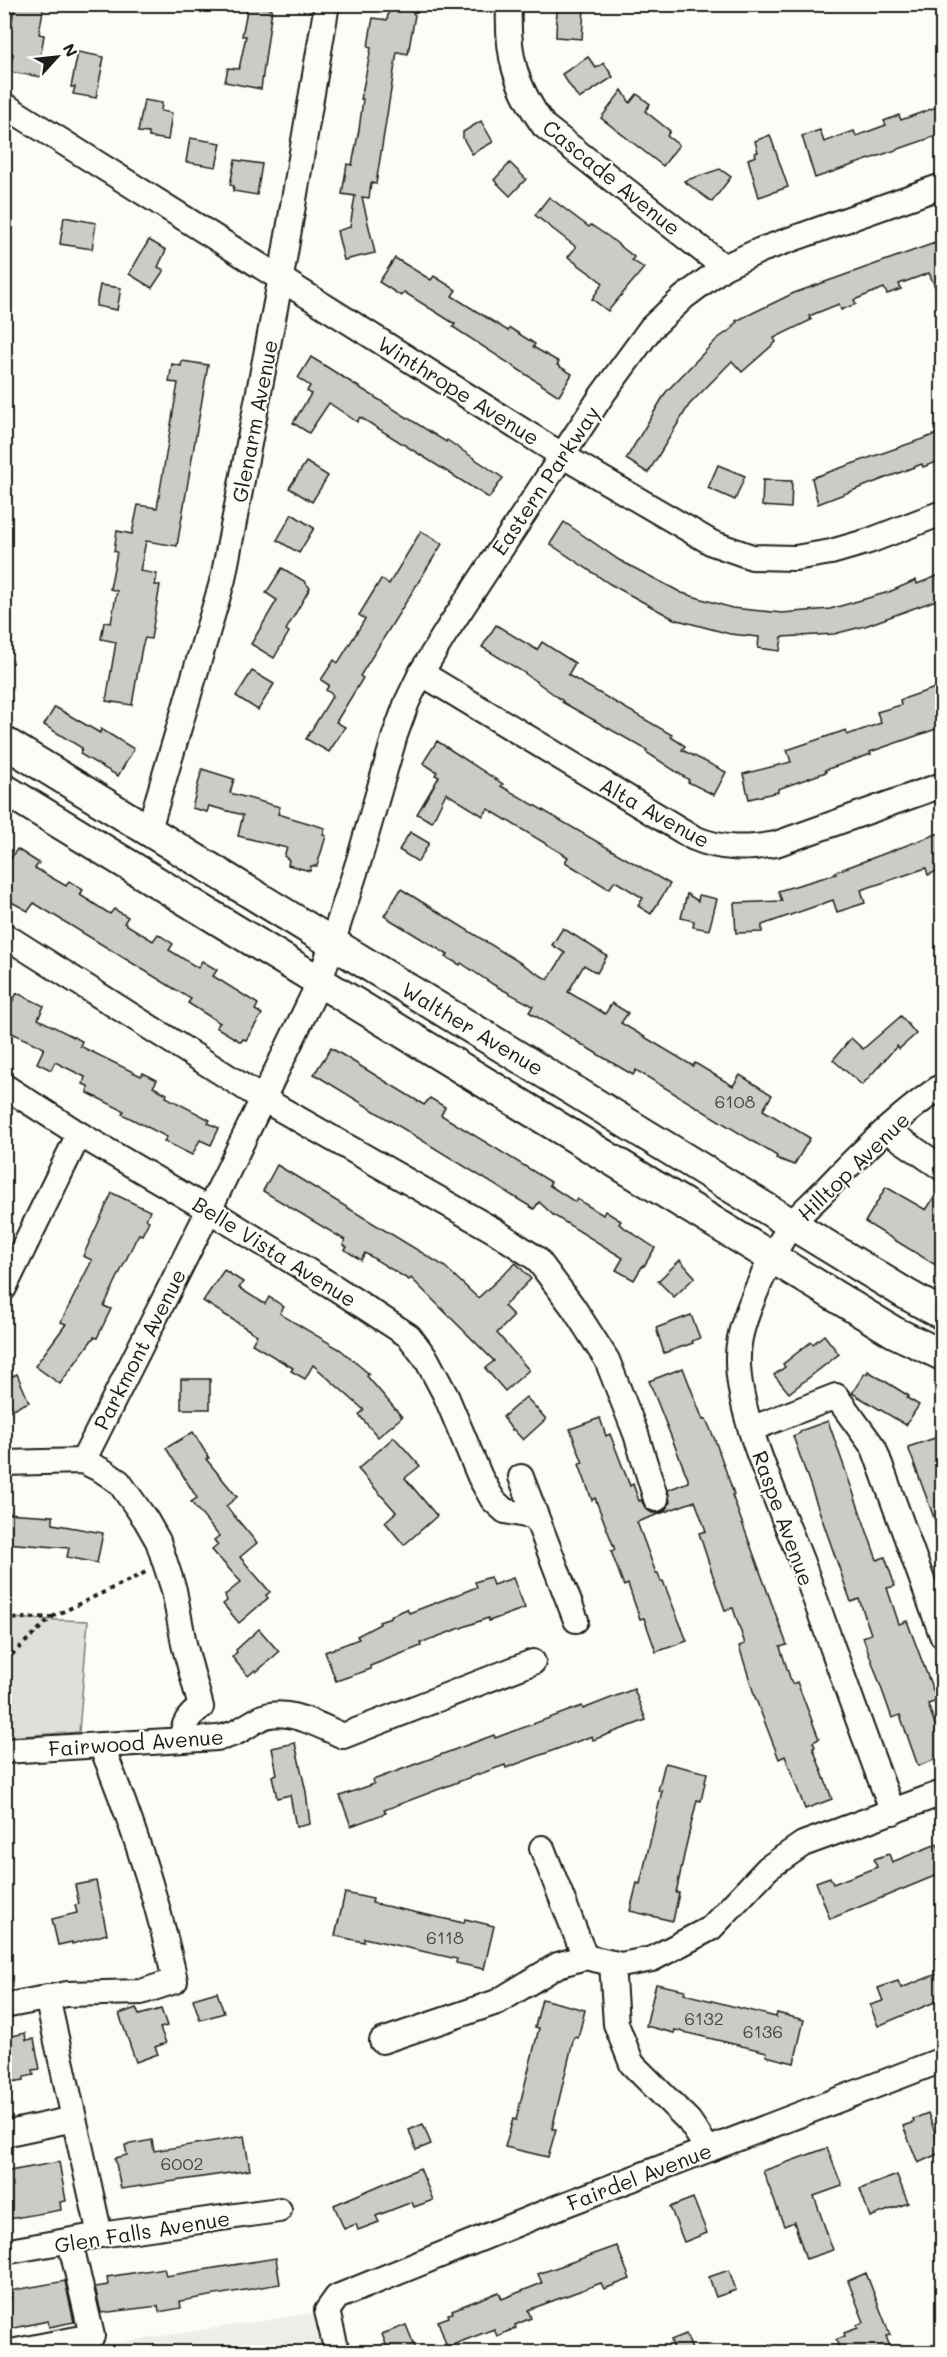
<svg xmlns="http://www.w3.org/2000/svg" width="947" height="2357" viewBox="0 0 947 2357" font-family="Mali,sans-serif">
  <rect width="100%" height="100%" fill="#fdfcf7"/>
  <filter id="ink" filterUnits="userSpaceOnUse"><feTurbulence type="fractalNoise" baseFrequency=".0167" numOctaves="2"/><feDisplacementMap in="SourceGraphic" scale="12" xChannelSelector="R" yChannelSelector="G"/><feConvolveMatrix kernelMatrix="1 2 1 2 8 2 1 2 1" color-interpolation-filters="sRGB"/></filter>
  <g filter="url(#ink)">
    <polygon fill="#eeede9" points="327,2311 338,2352 57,2352"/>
    <polygon fill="#e0dfdb" stroke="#7e7e7c" stroke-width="1.5" points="5,1618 88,1621 79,1732 5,1737"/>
    <g fill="#cccbc8" stroke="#1c1c1c" stroke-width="1.5">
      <polygon points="15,4 44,4 39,34 44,35 40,59 45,60 42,77 9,72 13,54 6,53"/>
      <polygon points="390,4 404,4 415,15 408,54 397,52 376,184 371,183 369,198 362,197 375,253 344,260 337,231 350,227 355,196 342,194 347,164 352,165 359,130 363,99 361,99 371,48 368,47 371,28 373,18 387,20"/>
      <polygon points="248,5 272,9 261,89 225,82 228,68 239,69 246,36 242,36"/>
      <polygon points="557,8 584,9 582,39 556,37"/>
      <polygon points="78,52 104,57 96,98 73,94 75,87 71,87"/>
      <polygon points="588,57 596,68 604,63 613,77 579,99 562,74"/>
      <polygon points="622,90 630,103 637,94 650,104 645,111 670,131 667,136 679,145 663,166 601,118"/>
      <polygon points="144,100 162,103 161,111 172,113 168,140 149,137 149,133 138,132"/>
      <polygon points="942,105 942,134 815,178 802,136 820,130 824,142 854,131 856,136 886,125 884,121 899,115 901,120"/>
      <polygon points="481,121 493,142 472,154 463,138 463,132"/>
      <polygon points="770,135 788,187 759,197 748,159 756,156 755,153 758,152 755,141"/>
      <polygon points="190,138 221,143 216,167 186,162"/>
      <polygon points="235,160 262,164 257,195 233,191 234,186 230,185"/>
      <polygon points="510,163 526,179 510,196 494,180"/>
      <polygon points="720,169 731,177 712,202 684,181"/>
      <polygon points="549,197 589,227 591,225 609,237 634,257 632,260 644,268 608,311 592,299 603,283 568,257 576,247 535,215"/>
      <polygon points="64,217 96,223 92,249 60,244"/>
      <polygon points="149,240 166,250 158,267 164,270 152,288 129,274"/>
      <polygon points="935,243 942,264 942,303 929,273 899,284 901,289 887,294 884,288 854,300 856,304 841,310 839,304 809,316 811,320 774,338 776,342 742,372 732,361 689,405 648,473 626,459 666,392 717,339 734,327 732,326 737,322 736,321 794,293"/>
      <polygon points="395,258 431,280 434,276 456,290 452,296 508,331 510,328 535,344 533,347 559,362 557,365 572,374 559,396 453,327 455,324 404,292 401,296 379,282"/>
      <polygon points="100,285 121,288 117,310 96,306"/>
      <polygon points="311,357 446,442 447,440 503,478 489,498 360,417 357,422 329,403 309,433 293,423 311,394 307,391 310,386 298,378"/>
      <polygon points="182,361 208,365 177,546 146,541 140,571 157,574 155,585 160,585 151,639 145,638 142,647 132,705 106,701 116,642 101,639 104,622 111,623 117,591 110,589 117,552 114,551 117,531 132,534 138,505 157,508 178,383 169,382 172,364 181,366"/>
      <polygon points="942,432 942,460 923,467 922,464 818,504 812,478"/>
      <polygon points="306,462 328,476 312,502 289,488"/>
      <polygon points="718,465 745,476 735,500 708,488"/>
      <polygon points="763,480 792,481 791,508 762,506"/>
      <polygon points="292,514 314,528 299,553 277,540"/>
      <polygon points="564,522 619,560 682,593 732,608 782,613 830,609 889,592 916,580 917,584 942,574 942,598 865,626 834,634 782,637 780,651 758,648 759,637 730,634 674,619 610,584 550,544"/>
      <polygon points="421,531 442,544 360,676 363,678 336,722 345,727 329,752 306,739 333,695 326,690 329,685 321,680 334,660 338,663 365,619 359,615 381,579 389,584"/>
      <polygon points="282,568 304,581 310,588 286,630 289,632 274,658 251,644 277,600 266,593"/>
      <polygon points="496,625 537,650 542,642 575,663 568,675 672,735 671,737 685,746 682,750 726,772 714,795 688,782 689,780 646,752 647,750 562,702 563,701 523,672 482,647"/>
      <polygon points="252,671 274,684 258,710 236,696"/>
      <polygon points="935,688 939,700 942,699 942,727 870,752 871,754 825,770 826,772 778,789 778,792 749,799 743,774 791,762 787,750 846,730 847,735 881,723 877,712 901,705 900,700"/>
      <polygon points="55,707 100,733 101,729 134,749 118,776 80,754 82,748 44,725"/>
      <polygon points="437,741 503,784 501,786 670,884 651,914 638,906 643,898 615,881 609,889 565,862 568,857 488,809 483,816 446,793 432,822 417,814 439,777 435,775 437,772 423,763"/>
      <polygon points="202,769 234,779 230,793 280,807 278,814 325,828 323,835 326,836 317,866 311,866 310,871 288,865 289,860 284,856 287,848 238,836 243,815 209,806 207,812 192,808"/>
      <polygon points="410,832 429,843 418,862 399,850"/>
      <polygon points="942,832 942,869 928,875 926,868 861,890 865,903 837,912 833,900 762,925 762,932 736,933 734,903 782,901 778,891 836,874 835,872"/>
      <polygon points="17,849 39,863 35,868 66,886 69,881 83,890 80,895 110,914 114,909 128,917 124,923 153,941 158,934 173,944 169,950 198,968 202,961 217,970 213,976 258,1004 255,1010 262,1014 246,1040 243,1039 241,1042 216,1027 220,1023 188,1003 191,999 34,903 28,911 4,898 4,869"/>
      <polygon points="401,889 548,980 565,953 552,945 563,928 607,956 597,973 584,965 568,992 605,1014 612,1003 628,1013 621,1023 693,1066 695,1063 733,1086 740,1075 772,1095 763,1110 810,1138 794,1165 776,1158 777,1156 636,1070 633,1075 599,1055 529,1012 533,1006 494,985 461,963 460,965 446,957 448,955 384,916"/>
      <polygon points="687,894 698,901 699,895 717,899 709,930 693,927 694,921 681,918"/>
      <polygon points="17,993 44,1006 38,1019 82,1041 80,1046 141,1076 143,1073 157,1080 153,1087 167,1094 166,1097 210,1120 208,1123 219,1128 211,1145 200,1140 192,1155 164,1141 167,1137 122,1114 124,1111 88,1093 88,1086 83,1084 85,1077 55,1062 51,1070 37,1063 44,1048 14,1034 4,1026 4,1018"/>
      <polygon points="901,1016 916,1034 899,1049 897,1046 862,1085 833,1060 851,1038 863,1049"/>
      <polygon points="331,1048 424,1105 430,1098 445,1107 441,1115 551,1182 549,1185 575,1202 577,1199 603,1215 605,1211 621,1221 619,1224 655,1248 644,1266 643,1265 634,1280 616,1270 623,1258 553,1215 539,1202 534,1209 314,1074"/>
      <polygon points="277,1165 444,1266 478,1298 516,1263 531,1279 504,1306 514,1316 497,1333 529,1370 505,1391 485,1368 494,1361 411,1278 409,1280 365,1253 361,1260 345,1250 347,1247 343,1245 345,1240 263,1191"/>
      <polygon points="942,1185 942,1269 865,1222 886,1187 926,1210"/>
      <polygon points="112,1193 150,1211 146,1219 149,1221 142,1235 139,1234 135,1241 104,1306 111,1309 97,1338 94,1337 60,1384 35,1366 66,1324 61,1322 92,1260 83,1256"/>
      <polygon points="680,1260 695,1277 674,1297 658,1281"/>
      <polygon points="224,1270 243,1282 239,1288 265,1304 269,1297 277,1302 284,1307 280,1313 285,1317 341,1350 369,1374 367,1376 402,1417 378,1437 359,1415 364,1410 313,1365 305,1379 291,1371 293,1368 252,1344 257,1335 203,1301"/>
      <polygon points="691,1315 700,1338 692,1341 693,1343 664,1353 656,1328"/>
      <polygon points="824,1335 839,1354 789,1393 774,1375 785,1367 783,1364 811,1342 813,1344"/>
      <polygon points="683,1368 703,1420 706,1419 715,1440 734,1494 732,1495 787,1645 780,1647 792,1684 797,1682 819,1739 813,1742 815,1747 813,1748 832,1799 805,1809 785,1756 779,1759 755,1697 739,1646 745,1644 733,1608 725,1610 715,1582 699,1533 706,1531 695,1501 637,1522 656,1573 658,1573 661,1582 663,1581 687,1641 656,1652 644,1618 640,1619 628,1584 624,1586 611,1551 615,1550 595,1498 592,1500 579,1464 583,1463 570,1429 600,1418 606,1436 610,1434 630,1486 633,1484 639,1501 641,1500 646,1509 652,1513 660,1513 666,1509 670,1502 668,1490 688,1482 688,1479 649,1381"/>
      <polygon points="868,1371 909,1396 907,1398 919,1405 906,1425 852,1393 865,1373 867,1374"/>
      <polygon points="17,1374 29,1402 4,1413 4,1380"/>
      <rect x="181" y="1379" width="29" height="30"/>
      <polygon points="526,1397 546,1419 523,1440 513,1429 512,1430 503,1417"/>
      <polygon points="828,1421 877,1560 885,1557 895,1586 887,1588 899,1624 907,1621 937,1701 928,1704 942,1745 942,1757 918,1766 900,1715 892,1718 863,1637 871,1634 859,1599 851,1602 793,1436 800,1433 800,1431"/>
      <polygon points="193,1432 209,1458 206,1459 237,1497 226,1506 257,1543 240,1557 270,1592 266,1595 268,1598 239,1623 223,1604 227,1601 225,1595 241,1582 212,1550 218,1545 214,1540 219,1536 191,1502 197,1498 166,1448"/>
      <polygon points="394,1437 420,1466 405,1478 437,1516 404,1545 385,1522 396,1512 358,1469"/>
      <polygon points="935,1438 942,1460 942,1537 941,1537 908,1447"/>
      <polygon points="4,1513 53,1516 53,1524 103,1533 97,1563 67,1557 69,1548 4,1543"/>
      <polygon points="490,1577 493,1585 513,1578 525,1608 489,1621 488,1618 420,1643 421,1646 370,1666 371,1669 336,1681 325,1652 359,1639 357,1636 380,1624 379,1622 391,1618 390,1616 407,1609 409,1613 477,1587 475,1582"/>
      <polygon points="259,1629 279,1652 256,1672 255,1670 248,1676 232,1657 237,1652 236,1650"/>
      <polygon points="634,1689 646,1720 593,1740 592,1736 506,1768 505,1765 471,1777 384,1810 386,1813 351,1826 340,1796 374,1784 373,1780 494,1735 495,1738 582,1706 583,1709"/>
      <polygon points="295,1743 306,1792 310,1824 296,1827 290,1795 277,1798 272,1776 277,1774 272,1748"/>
      <polygon points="665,1763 707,1773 701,1801 697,1800 686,1846 676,1893 679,1893 673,1921 630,1911 637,1883 640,1884 651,1838 662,1791 658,1791"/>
      <polygon points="937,1844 942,1858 942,1873 830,1919 816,1882 830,1877 833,1884 877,1867 874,1859 889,1854 892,1862"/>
      <polygon points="96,1881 107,1934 72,1944 72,1942 58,1945 52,1919 77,1913 75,1905 79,1904 75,1885"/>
      <polygon points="345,1893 373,1899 372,1903 464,1923 465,1919 494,1926 484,1969 456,1963 457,1959 364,1938 364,1942 335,1936"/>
      <polygon points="942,1972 942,1999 878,2026 870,2005 883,2001 878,1988 898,1981 901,1988"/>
      <polygon points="656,1984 685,1990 684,1994 776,2017 777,2013 804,2020 794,2063 766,2056 767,2052 675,2030 674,2033 646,2026"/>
      <polygon points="217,1992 224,2013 200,2020 193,1999"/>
      <polygon points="542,1999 585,2010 578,2038 574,2037 552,2129 556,2129 548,2157 505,2147 513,2119 516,2120 539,2028 535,2027"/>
      <polygon points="136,2008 139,2015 161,2009 167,2026 160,2028 166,2043 155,2047 158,2054 136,2062 119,2014"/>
      <polygon points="25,2033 26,2040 34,2039 40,2069 33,2070 34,2075 24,2077 24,2080 4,2083 4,2038"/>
      <polygon points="928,2113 942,2152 918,2163 903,2126 914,2122 913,2119"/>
      <polygon points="423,2124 431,2144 416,2150 409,2130"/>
      <polygon points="244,2136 250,2170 121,2189 115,2158 127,2155 125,2145 152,2140 154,2151"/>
      <polygon points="827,2148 842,2186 814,2196 833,2250 806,2259 794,2222 784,2226 763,2171"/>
      <polygon points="59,2162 66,2201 60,2202 61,2210 9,2219 8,2212 4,2212 4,2172"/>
      <polygon points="420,2168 433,2200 414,2207 412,2202 376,2216 379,2222 358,2230 356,2224 344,2229 334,2205"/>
      <polygon points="897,2175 908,2203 870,2217 860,2189"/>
      <polygon points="693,2198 707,2233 684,2242 670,2207"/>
      <polygon points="617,2246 630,2279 604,2289 601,2283 528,2310 531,2318 515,2325 516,2328 497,2336 494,2329 447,2347 438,2321 449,2317 448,2314 453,2313 452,2310 499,2292 502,2299 542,2283 538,2274"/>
      <polygon points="276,2258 280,2284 180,2301 181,2308 159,2312 158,2306 101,2313 95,2287 108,2285 107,2277 164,2268 166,2276"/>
      <polygon points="729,2270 736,2290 716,2297 709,2277"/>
      <polygon points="866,2273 890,2335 886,2336 890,2347 875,2352 841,2352 836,2340 845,2336 844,2333 858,2328 857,2325 864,2322 848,2281"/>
      <polygon points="65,2281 74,2322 49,2327 48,2321 4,2330 4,2300 11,2299 9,2291"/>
      <polygon points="406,2325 417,2352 389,2352 382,2334"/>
      <polygon points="686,2334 693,2352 675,2352 671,2340"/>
    </g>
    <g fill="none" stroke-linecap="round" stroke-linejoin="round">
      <g stroke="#1c1c1c" stroke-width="28">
        <g id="minor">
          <path d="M509,4C507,55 514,84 544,126L724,267"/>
          <polyline points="4,105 563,456 712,543 752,557 795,558 831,552 869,541 942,513"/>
          <path d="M421,673L694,838C722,850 747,849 776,844L942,785"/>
          <polyline points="149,829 223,579 281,277 327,4"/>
          <polyline points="4,935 263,1099 495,1231 537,1259 573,1307 607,1360 636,1434 656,1499"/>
          <polyline points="4,1086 79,1134 209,1210 337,1289 409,1336 427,1360 446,1396 480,1477 493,1500 505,1511 536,1517"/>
          <polyline points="888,1131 942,1168"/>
          <polyline points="4,1288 79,1134"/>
          <polyline points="751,1429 836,1396 874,1448 942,1635"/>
          <polyline points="83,1461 209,1210 320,981 359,860 395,735 407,702 421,673 446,632 602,395 651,328 684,297 724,267 761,250 942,186"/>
          <path d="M4,1463L83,1461L103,1471L119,1482L146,1520L158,1541L174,1590L184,1644L201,1707C188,1716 183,1724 182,1739"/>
          <polyline points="521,1477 576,1620"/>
          <path d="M4,1751L217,1738C237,1735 242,1728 259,1719C283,1705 321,1726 343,1736L533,1662"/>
          <path d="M893,1812C860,1729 832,1644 801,1560C779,1503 730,1403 739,1344C743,1313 774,1249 792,1224C801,1212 814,1202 824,1191C858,1155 901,1113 942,1086"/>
          <polyline points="542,1848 585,1957"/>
          <polyline points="612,1963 616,2024 632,2064 689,2121 708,2149"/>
          <polyline points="47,1997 100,2235"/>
          <path d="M4,2006L67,1994L141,1992L175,1981C158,1900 132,1821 101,1745"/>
          <polyline points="382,2041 497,2002 558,1965 585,1957 621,1965 652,1959 711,1928 768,1868 803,1844 942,1793"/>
          <polyline points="4,2134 74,2119"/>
          <polyline points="4,2252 100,2235 279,2210"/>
          <polyline points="11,2352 92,2336 70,2241"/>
          <polyline points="337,2352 327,2311 337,2297 556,2208 942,2060"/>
        </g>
      </g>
      <g stroke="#1c1c1c" stroke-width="34">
        <g id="major">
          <polyline points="4,742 906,1294 942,1314"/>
          <polyline points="4,789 894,1332 942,1355"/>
        </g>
      </g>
      <g stroke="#1c1c1c" stroke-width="4" stroke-dasharray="4.5 4.5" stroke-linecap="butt">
        <polyline points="52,1617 146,1572"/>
        <polyline points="4,1619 52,1617 4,1662"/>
      </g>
      <use href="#minor" stroke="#fdfcf7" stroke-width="24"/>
      <use href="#major" stroke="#fdfcf7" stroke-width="30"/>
    </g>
  </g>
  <g text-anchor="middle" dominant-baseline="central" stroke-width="4.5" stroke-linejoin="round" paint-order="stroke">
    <g font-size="18" fill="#484847">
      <text x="735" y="1101">6108</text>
      <text x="445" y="1937">6118</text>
      <text x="704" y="2018">6132</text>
      <text x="763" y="2031">6136</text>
      <text x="182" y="2163">6002</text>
    </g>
    <g font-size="21" fill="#1c1c1c" stroke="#fdfcf7">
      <text transform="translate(612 177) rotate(39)">Cascade Avenue</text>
      <text transform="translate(459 390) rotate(32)">Winthrope Avenue</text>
      <text transform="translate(254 421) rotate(-79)">Glenarm Avenue</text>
      <text transform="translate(545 480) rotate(-56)">Eastern Parkway</text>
      <text transform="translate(655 812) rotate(29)">Alta Avenue</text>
      <text transform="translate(473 1028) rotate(31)">Walther Avenue</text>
      <text transform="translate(853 1166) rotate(-44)">Hilltop Avenue</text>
      <text transform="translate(275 1251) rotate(32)">Belle Vista Avenue</text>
      <text transform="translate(139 1349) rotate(-63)">Parkmont Avenue</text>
      <text transform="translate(784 1518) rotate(70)">Raspe Avenue</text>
      <text transform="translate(136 1742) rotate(-4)">Fairwood Avenue</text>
      <text transform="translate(639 2176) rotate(-21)">Fairdel Avenue</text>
      <text transform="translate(142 2231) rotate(-9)">Glen Falls Avenue</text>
    </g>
  </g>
  <rect width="947" height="2357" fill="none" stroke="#fdfcf7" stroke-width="24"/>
  <rect x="12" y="12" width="923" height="2333" fill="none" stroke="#1c1c1c" stroke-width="2" filter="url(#ink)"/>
  <g transform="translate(57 57) rotate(63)" stroke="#fdfcf7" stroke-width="4.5" paint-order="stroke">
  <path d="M0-4.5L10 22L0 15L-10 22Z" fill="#1c1c1c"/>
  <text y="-9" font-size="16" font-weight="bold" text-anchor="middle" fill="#1c1c1c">N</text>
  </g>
</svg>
